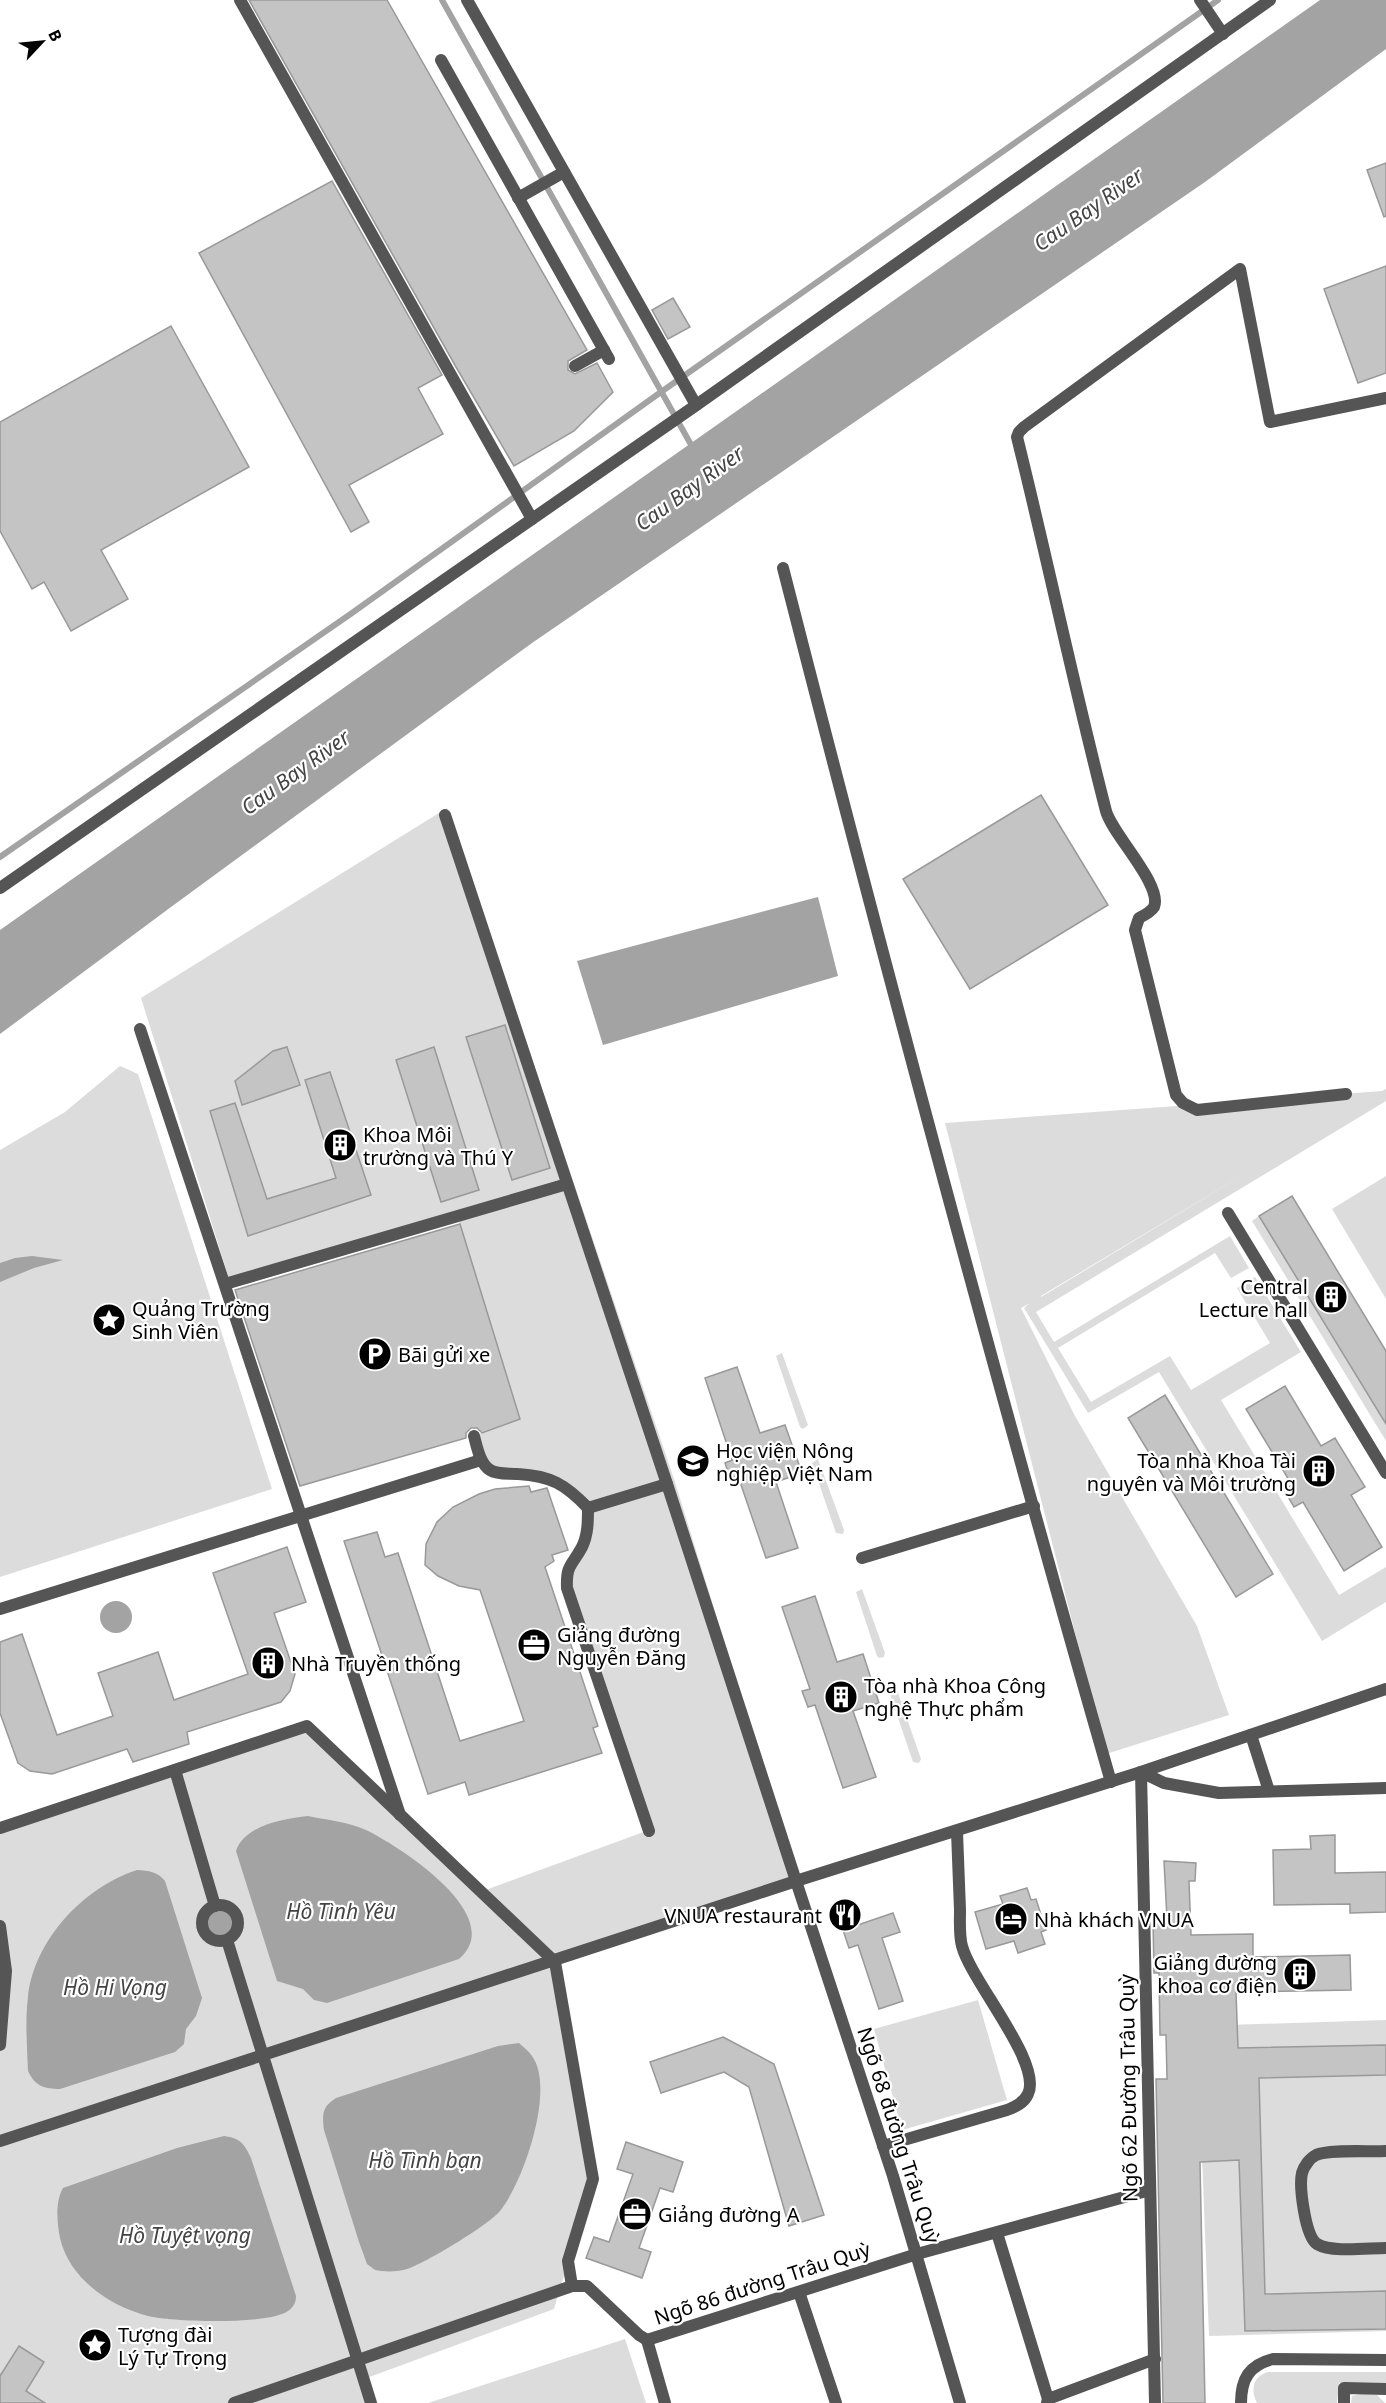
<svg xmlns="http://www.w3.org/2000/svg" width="1386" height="2403" viewBox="0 0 1386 2403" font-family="'Noto Sans',sans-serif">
  <rect width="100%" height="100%" fill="#fff"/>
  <g fill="#dcdcdc" fill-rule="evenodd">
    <polygon points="447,808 674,1479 798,1880 556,1962 593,2179 554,2309 364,2379 371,2403 0,2403 0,1828 307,1726 480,1892 649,1830 567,1588 582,1546 588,1508 555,1481 488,1469 474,1436 520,1419 459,1222 232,1288 141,998"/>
    <polygon points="120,1066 138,1074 272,1489 0,1577 0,1150 65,1112"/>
    <path d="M1386,1089V1101L1036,1312L1054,1342L1230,1236L1249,1268L1231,1278L1215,1253L1058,1348L1091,1402L1170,1356L1191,1390L1270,1343L1237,1288L1255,1277L1301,1352L1221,1400L1339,1595L1386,1567V1602L1322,1641L1159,1372L1088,1413L1024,1308L1030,1303L1021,1308L1075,1416L1197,1626L1229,1715L1106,1754L945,1123L1382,1091ZM1256,1167L1041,1297V1296Z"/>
    <polygon points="1386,1176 1386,1299 1332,1209"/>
    <polygon points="1259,1216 1386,1424 1386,1441 1252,1221"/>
    <polygon points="782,1353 808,1425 803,1429 800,1427 776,1356"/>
    <polygon points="818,1459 844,1530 843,1534 836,1533 812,1463"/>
    <polygon points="862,1589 885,1653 884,1657 879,1658 877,1656 856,1592"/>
    <polygon points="892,1689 897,1690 921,1759 919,1763 913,1762 890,1694"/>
    <polygon points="978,2000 1007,2100 902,2130 874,2029"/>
    <polygon points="1386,2020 1386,2331 1209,2336 1197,2026"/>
    <polygon points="625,2339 646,2403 428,2403"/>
    <path d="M1268,2372H1386V2384L1339,2383L1337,2403H1257C1250,2390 1253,2376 1268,2372Z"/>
    <polygon points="1360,2394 1377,2395 1385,2403 1351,2403 1352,2396"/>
  </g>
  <g fill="#a3a3a3">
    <polygon points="1320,0 1386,0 1386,49 1205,182 532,643 171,907 0,1034 0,930"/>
    <polygon points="818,897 838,976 603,1045 577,961"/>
    <polygon points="32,1256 63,1260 34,1268 0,1282 0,1263 15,1258"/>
    <circle cx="116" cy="1617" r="16"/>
    <path d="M308,1816C327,1820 348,1822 366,1830C399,1846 509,1916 459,1959L327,2003L314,2000L303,1989L277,1981L236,1851C245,1825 283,1819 308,1816Z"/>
    <path d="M137,1870C149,1871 157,1871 165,1881L202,1998L196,2016L186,2029L184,2044L175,2052L60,2089C44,2089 35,2086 28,2071C27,2046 25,2021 28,1997C34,1940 84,1887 137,1870Z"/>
    <circle cx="220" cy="1923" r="15"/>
    <path d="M519,2043C523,2047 529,2051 532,2056C556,2089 523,2183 500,2211C490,2224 424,2264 407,2269C398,2272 384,2272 375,2270L367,2264L359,2242L324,2130C322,2114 322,2107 336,2098L498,2046Z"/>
    <path d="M224,2136C240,2138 244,2143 251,2158L296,2296C296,2302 294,2307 288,2311C269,2325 172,2322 148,2316C109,2306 69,2278 60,2238C57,2222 55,2202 63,2188L177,2148Z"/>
  </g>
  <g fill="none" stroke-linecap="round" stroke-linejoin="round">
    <g stroke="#a3a3a3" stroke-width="6">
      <polyline points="442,0 694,450"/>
      <polyline points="0,857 352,613 661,392 1218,0"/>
    </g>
  </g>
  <g fill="#c4c4c4" stroke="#999" stroke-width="1.5">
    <polygon points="249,0 387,0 587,350 568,361 568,370 575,374 597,363 613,392 574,431 514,466 456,367"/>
    <polygon points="1386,163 1386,216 1384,217 1367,170"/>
    <polygon points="332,181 442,375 418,388 443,434 349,485 369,522 351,532 199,253"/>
    <polygon points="1386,266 1386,373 1358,383 1324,289"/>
    <polygon points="673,298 690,327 668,339 652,310"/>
    <polygon points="171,326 249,467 101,550 128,599 71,631 44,582 32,589 0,531 0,422"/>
    <polygon points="1041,795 1108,905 970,989 903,879"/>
    <polygon points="505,1025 550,1168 512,1180 466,1037"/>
    <polygon points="287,1047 300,1085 242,1105 235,1081 273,1051"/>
    <polygon points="434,1047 479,1190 441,1202 396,1060"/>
    <polygon points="330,1072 371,1195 248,1236 210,1111 235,1103 267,1199 336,1178 305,1080"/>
    <polygon points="1292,1196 1386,1351 1386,1424 1259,1216"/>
    <polygon points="460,1224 520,1419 482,1433 477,1428 471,1428 466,1433 466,1438 300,1486 235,1290"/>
    <polygon points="737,1367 760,1433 785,1425 802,1473 776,1482 798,1548 766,1558 738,1476 730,1478 725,1463 732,1460 705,1378"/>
    <polygon points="1285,1386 1321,1446 1335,1438 1365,1487 1351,1495 1382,1547 1344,1571 1303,1502 1294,1507 1284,1490 1292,1485 1246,1409"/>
    <polygon points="1165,1395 1273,1574 1236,1597 1128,1418"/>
    <polygon points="529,1486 531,1492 547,1488 568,1550 552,1555 554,1561 545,1567 598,1726 593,1728 602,1753 469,1795 465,1782 428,1794 344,1541 377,1532 385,1557 398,1553 460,1741 524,1721 480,1590 459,1586 438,1576 425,1565 426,1544 437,1522 453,1507 479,1494 495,1489"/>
    <polygon points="287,1547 306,1602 274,1613 295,1674 290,1691 281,1702 187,1732 189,1744 133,1762 127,1749 52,1774 30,1771 18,1763 0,1713 0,1642 22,1634 57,1735 113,1716 98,1673 158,1652 174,1700 248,1674 213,1573"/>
    <polygon points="815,1596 837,1662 863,1654 879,1703 853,1711 876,1777 843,1788 815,1705 808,1707 802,1691 810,1689 782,1607"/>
    <polygon points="1335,1835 1335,1873 1386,1872 1386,1912 1350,1913 1350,1904 1274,1905 1273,1850 1311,1849 1310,1836"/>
    <polygon points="1164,1861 1196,1863 1195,1881 1189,1881 1191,1935 1253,1934 1253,1957 1350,1955 1351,1990 1236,1992 1238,2048 1386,2045 1386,2075 1259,2078 1265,2294 1386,2291 1386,2329 1245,2331 1239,2160 1200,2162 1205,2403 1163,2403 1156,2079 1167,2079 1166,2035 1160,2035 1159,1973 1154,1973 1153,1919 1167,1919"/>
    <polygon points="1027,1888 1031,1900 1036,1899 1046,1930 1041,1932 1045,1944 1018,1953 1014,1941 986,1949 975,1912 1003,1904 1000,1896"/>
    <polygon points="893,1913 900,1932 882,1938 903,2001 879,2009 858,1945 849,1948 843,1930"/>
    <polygon points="723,2037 774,2064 824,2215 789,2226 749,2087 724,2072 661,2093 650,2062"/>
    <polygon points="626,2142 683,2162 673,2192 660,2188 639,2248 651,2252 642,2278 586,2258 594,2237 609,2242 633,2174 617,2169"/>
    <polygon points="19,2346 44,2362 26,2391 45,2403 0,2403 0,2376"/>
  </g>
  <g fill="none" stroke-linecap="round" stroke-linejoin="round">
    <g stroke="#555" stroke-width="12">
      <polyline points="240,0 532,519"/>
      <polyline points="467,0 696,405"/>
      <polyline points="1200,0 1223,34"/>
      <polyline points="441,60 609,359"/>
      <polyline points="518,198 564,172"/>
      <polyline points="575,366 604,350"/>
      <path d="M783,568C887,974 995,1379 1111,1782"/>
      <polyline points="445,815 667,1484 796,1881"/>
      <polyline points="140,1029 400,1815"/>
      <path d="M1346,1094L1197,1110L1183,1103L1176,1095L1135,930L1139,918C1145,915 1151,912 1154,907C1163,885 1112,834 1106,811C1074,687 1048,562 1017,437L1019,432L1024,427L1240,269L1270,422L1386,398"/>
      <polyline points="1228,1213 1386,1473"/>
      <polyline points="225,1284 567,1184"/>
      <path d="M474,1436C477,1447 480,1464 490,1470C498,1475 509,1473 518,1474C551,1476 565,1484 588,1508C588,1521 588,1535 582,1547C572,1566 566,1564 567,1588L649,1831"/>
      <polyline points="588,1508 667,1484"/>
      <polyline points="862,1558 1034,1506"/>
      <polyline points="0,1609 481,1460"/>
      <polyline points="175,1770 215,1906"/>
      <polyline points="0,1828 307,1726 555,1962 593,2179 568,2261 572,2286"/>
      <circle cx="220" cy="1923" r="18"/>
      <polyline points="0,1926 6,1971 0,2045"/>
      <polyline points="227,1940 371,2403"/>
      <path d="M883,2146L1007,2110C1015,2107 1024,2103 1028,2094C1043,2063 971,1981 962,1946C959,1935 960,1921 960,1910C959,1884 958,1858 957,1832"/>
      <path d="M1386,2151C1370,2152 1329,2149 1316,2155C1310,2158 1304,2166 1302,2173C1299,2186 1305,2236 1317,2244C1332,2253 1368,2248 1386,2248"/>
      <polyline points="997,2233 1048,2399"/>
      <polyline points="799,2292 836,2403"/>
      <polyline points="234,2403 572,2286 587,2286 639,2335 647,2340"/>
      <polyline points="1047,2403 1048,2399 1155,2359"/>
      <path d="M1241,2403C1241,2379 1249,2365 1273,2359L1386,2360"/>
      <polyline points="1344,2403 1344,2388 1386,2389"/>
    </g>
    <g stroke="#555" stroke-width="12">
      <polyline points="0,888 695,406 1270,0"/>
      <polyline points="1251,1735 1269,1791"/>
      <polyline points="796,1881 893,2176 960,2403"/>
      <polyline points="0,2141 796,1881 1141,1772 1164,1783 1219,1793 1386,1788"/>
      <polyline points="665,2403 647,2340 917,2254 1150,2190"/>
      <polyline points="1155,2403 1141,1772 1386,1689"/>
    </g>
  </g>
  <defs>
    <g id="building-disc" transform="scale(1.725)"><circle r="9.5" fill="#000" stroke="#fff"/><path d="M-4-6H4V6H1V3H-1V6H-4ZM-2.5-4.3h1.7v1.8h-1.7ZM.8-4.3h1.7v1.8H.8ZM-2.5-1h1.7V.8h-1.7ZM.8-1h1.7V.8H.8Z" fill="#fff"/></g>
    <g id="sight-disc" transform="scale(1.725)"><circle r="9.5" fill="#000" stroke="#fff"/><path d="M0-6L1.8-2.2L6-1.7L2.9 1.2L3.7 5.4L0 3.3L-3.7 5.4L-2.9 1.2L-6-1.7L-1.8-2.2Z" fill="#fff"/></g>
    <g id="parking-disc" transform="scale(1.725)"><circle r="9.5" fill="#000" stroke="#fff"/><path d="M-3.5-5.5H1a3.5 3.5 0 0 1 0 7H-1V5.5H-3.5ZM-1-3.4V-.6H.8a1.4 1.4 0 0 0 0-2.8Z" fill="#fff"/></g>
    <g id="university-disc" transform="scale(1.725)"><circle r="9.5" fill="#000" stroke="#fff"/><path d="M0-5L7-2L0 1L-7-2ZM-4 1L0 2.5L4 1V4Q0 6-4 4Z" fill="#fff"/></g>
    <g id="office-disc" transform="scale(1.725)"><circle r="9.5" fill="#000" stroke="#fff"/><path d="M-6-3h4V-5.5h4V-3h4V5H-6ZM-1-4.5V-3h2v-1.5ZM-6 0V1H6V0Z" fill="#fff"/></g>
    <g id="restaurant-disc" transform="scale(1.725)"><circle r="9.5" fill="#000" stroke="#fff"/><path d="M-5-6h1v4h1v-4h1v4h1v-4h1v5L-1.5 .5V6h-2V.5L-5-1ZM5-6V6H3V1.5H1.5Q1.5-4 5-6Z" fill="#fff"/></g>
    <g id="hotel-disc" transform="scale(1.725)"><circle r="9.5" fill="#000" stroke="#fff"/><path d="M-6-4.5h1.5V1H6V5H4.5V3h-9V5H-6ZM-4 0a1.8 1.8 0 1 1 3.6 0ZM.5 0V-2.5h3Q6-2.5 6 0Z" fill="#fff"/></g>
  </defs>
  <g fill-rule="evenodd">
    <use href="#building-disc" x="340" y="1145"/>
    <use href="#building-disc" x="1331" y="1297"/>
    <use href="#sight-disc" x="109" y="1320"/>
    <use href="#parking-disc" x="375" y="1354"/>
    <use href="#university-disc" x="693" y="1461"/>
    <use href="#building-disc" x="1319" y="1471"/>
    <use href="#office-disc" x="534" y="1645"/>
    <use href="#building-disc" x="268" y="1663"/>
    <use href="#building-disc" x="841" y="1697"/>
    <use href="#restaurant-disc" x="845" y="1915"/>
    <use href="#hotel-disc" x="1011" y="1919"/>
    <use href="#building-disc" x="1300" y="1974"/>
    <use href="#office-disc" x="635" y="2214"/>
    <use href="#sight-disc" x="95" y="2345"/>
  </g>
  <g text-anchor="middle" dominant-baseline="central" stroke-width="4.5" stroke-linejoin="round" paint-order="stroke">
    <g font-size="20" fill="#000" stroke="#fff" text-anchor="start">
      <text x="363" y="1134">Khoa Môi<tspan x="363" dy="23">trường và Thú Y</tspan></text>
      <text x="1308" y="1286" text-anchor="end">Central<tspan x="1308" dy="23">Lecture hall</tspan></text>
      <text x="132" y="1308">Quảng Trường<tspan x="132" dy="23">Sinh Viên</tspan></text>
      <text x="398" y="1354">Bãi gửi xe</text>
      <text x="716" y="1450">Học viện Nông<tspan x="716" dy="23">nghiệp Việt Nam</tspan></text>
      <text x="1296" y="1460" text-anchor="end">Tòa nhà Khoa Tài<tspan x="1296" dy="23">nguyên và Môi trường</tspan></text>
      <text x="557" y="1634">Giảng đường<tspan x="557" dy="23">Nguyễn Đăng</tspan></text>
      <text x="291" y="1663">Nhà Truyền thống</text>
      <text x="864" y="1685">Tòa nhà Khoa Công<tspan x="864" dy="23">nghệ Thực phẩm</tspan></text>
      <text x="822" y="1915" text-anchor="end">VNUA restaurant</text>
      <text x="1034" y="1919">Nhà khách VNUA</text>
      <text x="1277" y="1962" text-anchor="end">Giảng đường<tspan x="1277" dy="23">khoa cơ điện</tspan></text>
      <text x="658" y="2214">Giảng đường A</text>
      <text x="118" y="2334">Tượng đài<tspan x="118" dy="23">Lý Tự Trọng</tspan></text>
    </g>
    <g font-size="20" fill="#000" stroke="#fff">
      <text transform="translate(1128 2088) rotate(-91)">Ngõ 62 Đường Trâu Quỳ</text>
      <text transform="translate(899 2135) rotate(72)">Ngõ 68 đường Trâu Quỳ</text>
      <text transform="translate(762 2283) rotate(-18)">Ngõ 86 đường Trâu Quỳ</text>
    </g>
    <g font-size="21" font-style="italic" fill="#444" stroke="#fff">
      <text transform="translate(1088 209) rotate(-35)">Cau Bay River</text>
      <text transform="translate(689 488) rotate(-36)">Cau Bay River</text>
      <text transform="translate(295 772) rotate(-36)">Cau Bay River</text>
      <text x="341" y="1911">Hồ Tình Yêu</text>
      <text x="115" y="1987">Hồ Hi Vọng</text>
      <text x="425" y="2160">Hồ Tình bạn</text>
      <text x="185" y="2235">Hồ Tuyệt vọng</text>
    </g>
  </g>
  <g transform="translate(42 42) rotate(64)" stroke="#ffffff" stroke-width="4.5" paint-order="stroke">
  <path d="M0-4.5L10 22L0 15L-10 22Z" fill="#000000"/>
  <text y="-9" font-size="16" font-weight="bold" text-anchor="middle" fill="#000000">B</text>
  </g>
</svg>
